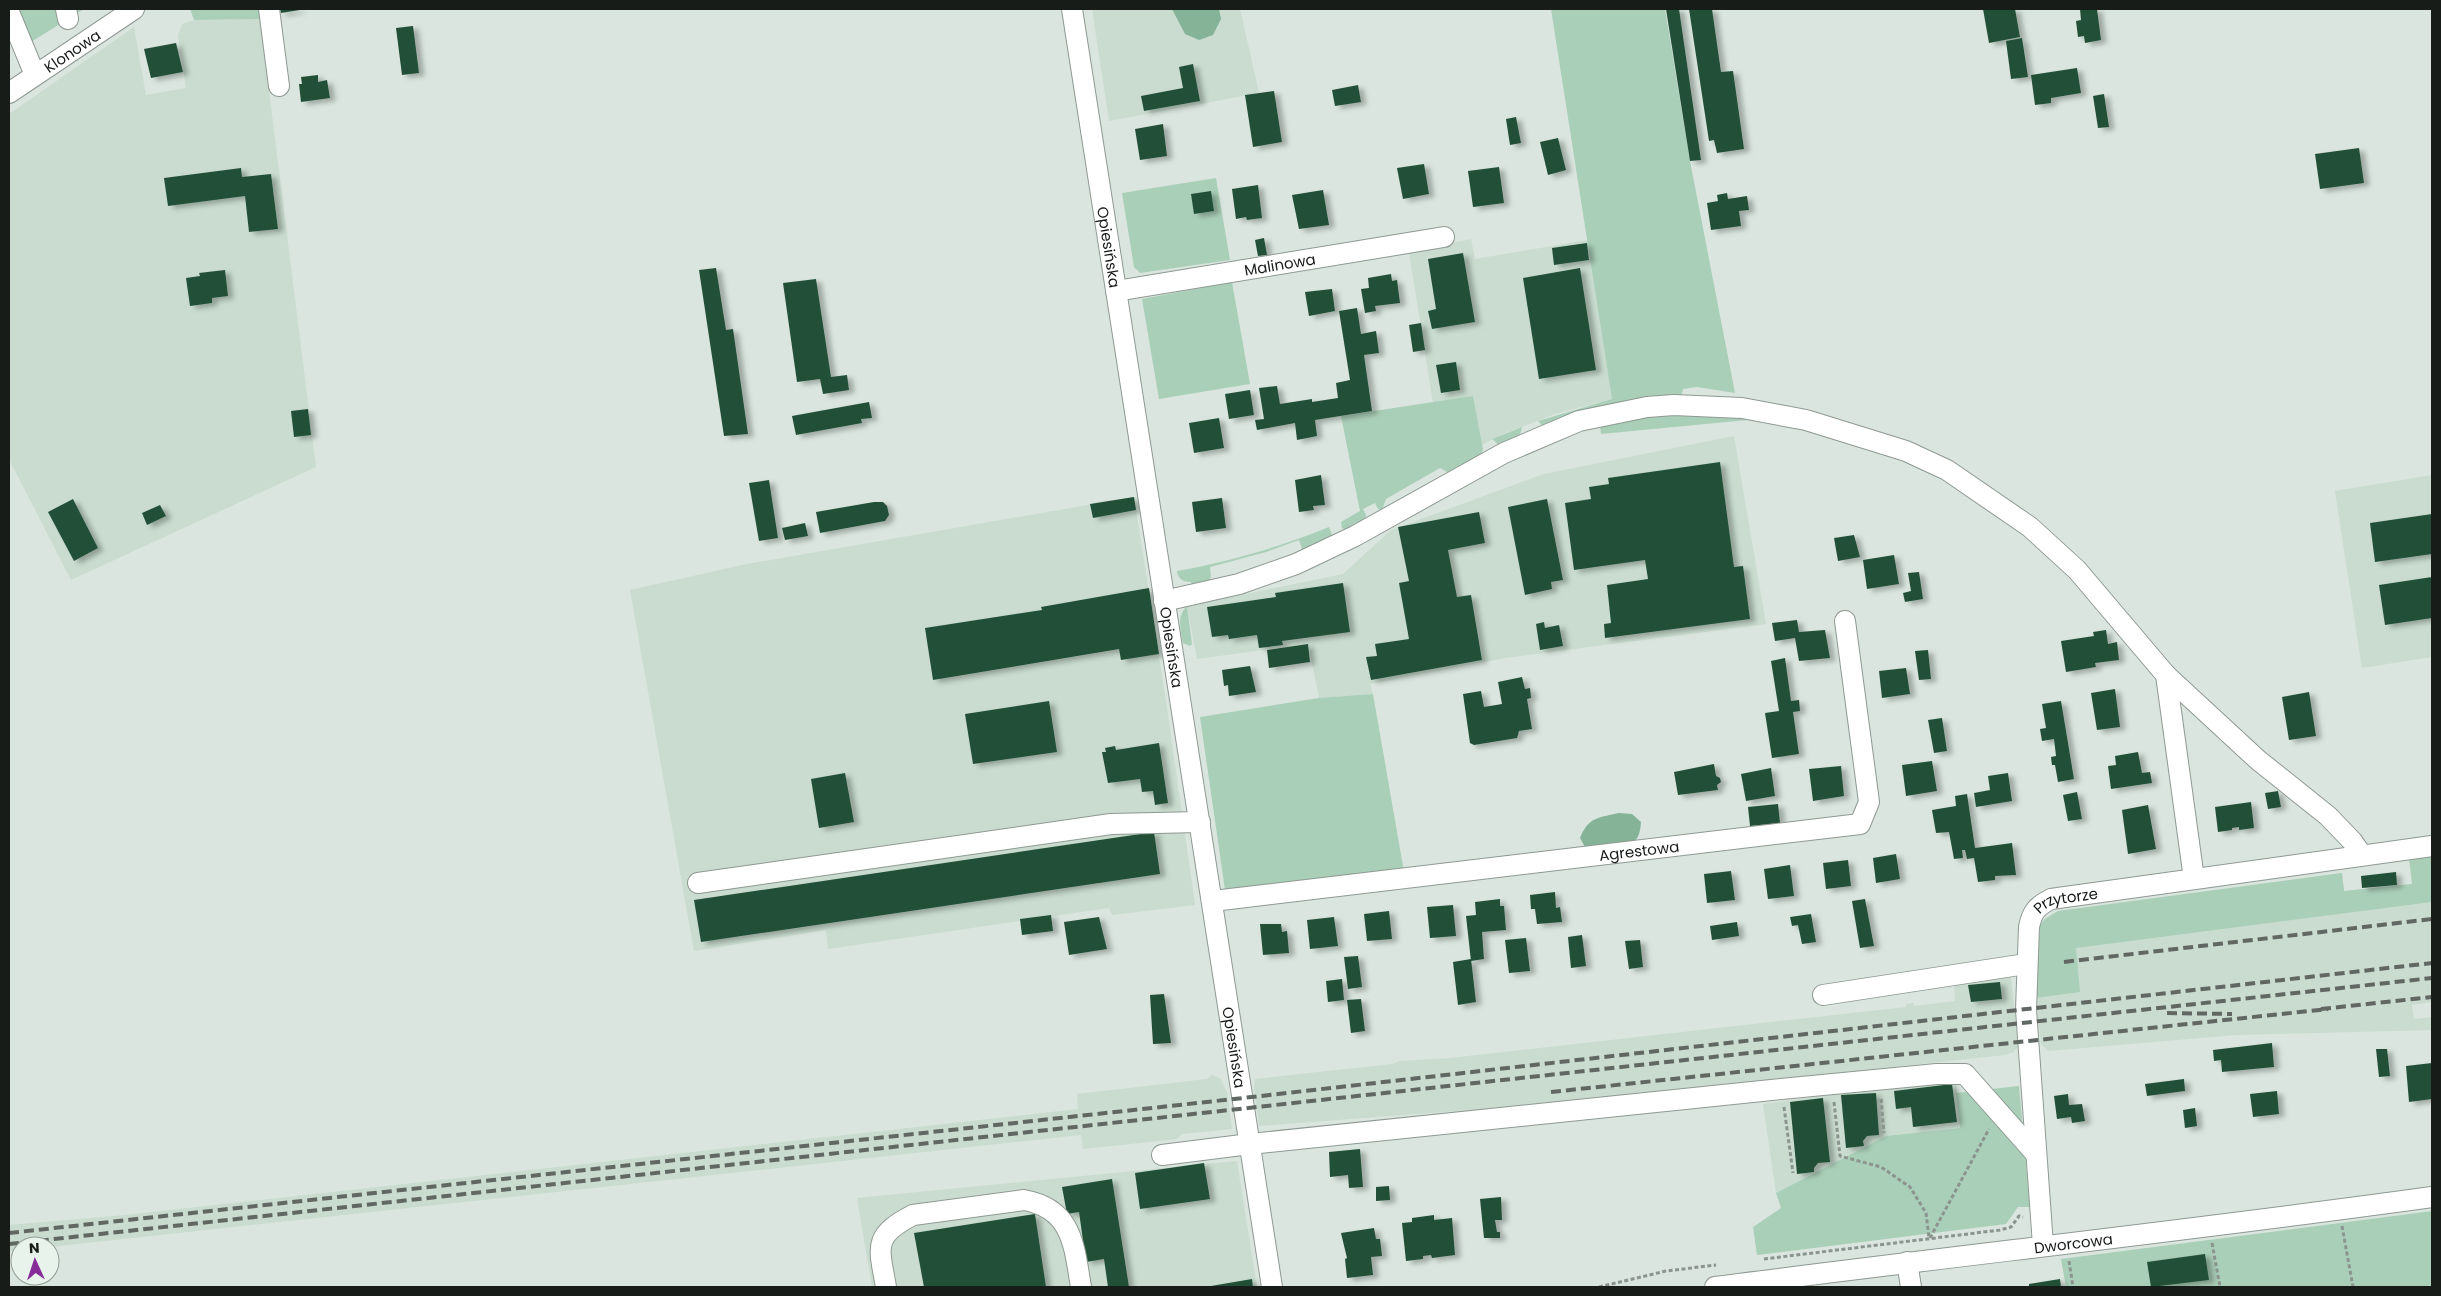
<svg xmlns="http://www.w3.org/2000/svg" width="2441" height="1296" viewBox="0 0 2441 1296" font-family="Poppins,sans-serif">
  <defs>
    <filter id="shadow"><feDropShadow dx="5.5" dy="3" stdDeviation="2.5" flood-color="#0004"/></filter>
  </defs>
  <rect width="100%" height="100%" fill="#d9e5de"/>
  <g fill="#c9dccf">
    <polygon points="1092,9 1240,9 1259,93 1109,121"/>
    <polygon points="260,19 316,467 71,580 9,459 9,114 134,27 146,95 186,88 178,36 182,24 194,20"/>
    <polygon points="1471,239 1475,259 1588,240 1612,399 1555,414 1503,434 1482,445 1473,396 1433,403 1409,252"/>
    <polygon points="1734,436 1766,624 1505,658 1370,684 1373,694 1319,698 1308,644 1197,659 1187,606 1343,574 1391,530 1544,474"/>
    <polygon points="2432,475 2432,657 2362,668 2335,491"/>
    <polygon points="1134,497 1167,708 1195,905 1112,915 1109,908 828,949 826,930 694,951 630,590 747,564"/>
    <polygon points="2432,859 2432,1002 2412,1005 2414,1019 2432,1017 2432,1030 2236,1035 2048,1051 2041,1044 2036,1003 2039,992 2040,925 2045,919 2058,911 2342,873 2344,891 2412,884"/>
    <polygon points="2011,976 2018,1046 2014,1052 2005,1055 1547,1104 1259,1126 1254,1089 1255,1079 1393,1064 1399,1061 1450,1058 1906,1007 1906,1004 1913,1003 1914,1006 1955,1001 1954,983"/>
    <polygon points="1212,1075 1220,1078 1227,1092 1232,1129 1182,1134 1177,1139 1083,1149 1081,1135 50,1247 20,1246 20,1251 9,1251 9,1225 125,1215 1078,1109 1077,1094 1207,1079"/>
    <polygon points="1956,1079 1960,1128 1886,1136 1776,1193 1763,1104"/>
    <polygon points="1237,1161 1257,1287 872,1287 857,1198"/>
  </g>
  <g fill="#aacfb8">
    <polygon points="18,9 84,9 31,42"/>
    <polygon points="190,9 259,9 260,19 194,20"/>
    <polygon points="1551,9 1665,9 1690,161 1735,393 1697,387 1683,389 1681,397 1543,426 1538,421 1612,399"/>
    <polygon points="1216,178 1230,260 1140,273 1134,267 1122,193"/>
    <polygon points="1232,282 1250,384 1159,399 1142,299"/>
    <polygon points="1473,396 1483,449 1481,455 1449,473 1440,468 1386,499 1382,510 1378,509 1375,503 1363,509 1366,515 1365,520 1347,530 1342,528 1341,522 1360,511 1341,416"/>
    <polygon points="1663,413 1758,419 1601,434 1600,425"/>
    <polygon points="1522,427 1520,435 1499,445 1492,439"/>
    <path d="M1329,527L1332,535L1330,539L1309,550L1302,549L1299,540L1266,552L1210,567L1211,576L1209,582L1192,586L1191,582C1183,582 1178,579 1177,571C1232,561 1277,548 1329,527Z"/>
    <path d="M1187,606L1192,644L1190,646L1183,643C1181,630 1176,616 1187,606Z"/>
    <polygon points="1373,694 1404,872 1225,890 1200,717 1319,698"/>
    <polygon points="2432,857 2432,902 2076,948 2080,992 2035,998 2040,925 2045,919 2058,911 2342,873 2344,891 2412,884 2409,858"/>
    <polygon points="2019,1086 2030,1207 2018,1207 2006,1224 1757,1255 1753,1227 1781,1208 1776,1193 1886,1136 1960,1128 1956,1093"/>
    <polygon points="2432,1211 2432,1287 2066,1287 2061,1259"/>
  </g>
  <g fill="#85b397">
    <polygon points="1172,9 1219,9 1221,19 1213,35 1199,40 1185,34"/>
    <path d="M1619,813L1632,814L1641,822C1640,833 1639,838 1631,845L1585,847L1580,838C1589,816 1599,818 1619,813Z"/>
  </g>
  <g fill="#245038" filter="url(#shadow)">
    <polygon points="280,9 300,9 300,10 281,13"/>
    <polygon points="1666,9 1679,9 1701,160 1690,161"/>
    <polygon points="1689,9 1712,9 1721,72 1733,71 1744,149 1717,153 1714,140 1709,141"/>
    <polygon points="1983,9 2015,9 2020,37 1989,43"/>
    <polygon points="2080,9 2097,9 2101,40 2085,43 2084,36 2078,37 2076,21 2081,20"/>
    <polygon points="413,26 419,73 402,75 396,28"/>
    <polygon points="2022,38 2028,77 2011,79 2006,41"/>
    <polygon points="176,43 183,72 151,78 144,49"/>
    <polygon points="1193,64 1200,101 1144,111 1141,96 1183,88 1179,67"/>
    <polygon points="2077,68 2081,93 2051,98 2051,103 2035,105 2031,75"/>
    <polygon points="318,75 318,82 327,80 330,98 301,102 299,84 302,84 301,77"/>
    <polygon points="1358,85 1361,102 1335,106 1332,90"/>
    <polygon points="1274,91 1282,142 1253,147 1245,95"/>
    <polygon points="2104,94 2109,127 2098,128 2093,96"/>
    <polygon points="1516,117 1521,143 1510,145 1506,119"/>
    <polygon points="1163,124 1167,156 1140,160 1135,129"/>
    <polygon points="1558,138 1566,170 1548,175 1540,142"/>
    <polygon points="2359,148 2364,183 2320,189 2315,154"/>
    <polygon points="1424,164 1429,194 1403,199 1397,168"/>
    <polygon points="1499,167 1504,203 1473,207 1468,171"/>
    <polygon points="241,168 242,177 271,174 278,229 249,232 245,196 168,206 164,178"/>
    <polygon points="1258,185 1262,218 1247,220 1246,217 1236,219 1232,189"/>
    <polygon points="1323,190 1329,225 1299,229 1292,195"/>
    <polygon points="1211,191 1214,211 1194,214 1191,194"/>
    <polygon points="1727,193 1728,199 1747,196 1749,210 1739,211 1741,226 1711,230 1707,203 1718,201 1717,195"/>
    <polygon points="1264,238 1267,255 1258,256 1255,240"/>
    <polygon points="1587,243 1589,260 1554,265 1552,248"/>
    <polygon points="1463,253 1475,322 1432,329 1428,311 1436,309 1428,259"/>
    <polygon points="716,268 726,330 733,329 748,434 724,436 699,270"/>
    <polygon points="1580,268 1596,370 1539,379 1523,278"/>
    <polygon points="225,270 228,296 212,298 212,303 190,306 186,278 200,276 199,273"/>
    <polygon points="1391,274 1392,281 1397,280 1400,303 1375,306 1376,311 1365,313 1361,289 1369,288 1368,278"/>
    <polygon points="816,279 831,377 847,375 849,390 823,394 820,379 797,382 783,283"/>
    <polygon points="1332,289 1335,311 1309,316 1305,292"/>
    <polygon points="1357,308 1361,334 1376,331 1379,353 1364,355 1372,411 1315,420 1317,436 1297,440 1295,423 1257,430 1255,420 1264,419 1259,388 1277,386 1280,404 1312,399 1312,402 1338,398 1336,383 1350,380 1339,311"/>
    <polygon points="1421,323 1425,350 1413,352 1409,325"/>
    <polygon points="1456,362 1460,390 1441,393 1436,365"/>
    <polygon points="1250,390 1254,415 1229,419 1225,394"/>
    <polygon points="869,402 872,418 861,419 862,423 796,435 792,416"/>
    <polygon points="308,409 311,435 294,437 291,411"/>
    <polygon points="1219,418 1224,448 1194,453 1189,423"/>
    <polygon points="1720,462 1734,567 1743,566 1750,619 1605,638 1604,624 1611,623 1607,585 1648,579 1645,560 1574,570 1565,503 1591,499 1589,487 1609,484 1608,478"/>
    <polygon points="1321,475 1325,505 1313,506 1314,510 1299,512 1295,480"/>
    <polygon points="769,480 778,538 759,541 749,483"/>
    <polygon points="1134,497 1136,510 1093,518 1090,504"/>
    <polygon points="1222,498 1226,528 1196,532 1192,502"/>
    <polygon points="73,499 98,548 74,561 48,512"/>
    <polygon points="1547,499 1563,580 1551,582 1552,589 1525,595 1508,507"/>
    <polygon points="874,502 883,502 887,506 889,515 885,521 820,533 816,512"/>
    <polygon points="160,505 166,516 147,525 142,513"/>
    <polygon points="1479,512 1485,543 1448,550 1457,597 1471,595 1482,660 1371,680 1366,657 1377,656 1375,644 1409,639 1399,583 1409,581 1398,527"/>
    <polygon points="2432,514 2432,554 2375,562 2370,523"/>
    <polygon points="805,523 808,536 785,540 782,528"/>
    <polygon points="1854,535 1860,557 1838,561 1834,538"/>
    <polygon points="1894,555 1899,584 1867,589 1863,560"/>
    <polygon points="1919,572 1923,599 1905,602 1903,593 1911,591 1908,573"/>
    <polygon points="2432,577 2432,618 2385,625 2379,585"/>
    <polygon points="1343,583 1350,632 1282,641 1283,645 1259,648 1257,635 1229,639 1228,635 1212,637 1207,607 1276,597 1275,593"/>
    <polygon points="1149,588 1159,654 1121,660 1119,649 933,680 925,628 1042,610 1041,607"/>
    <polygon points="1797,620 1799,632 1825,630 1830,658 1799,661 1795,638 1775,641 1772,623"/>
    <polygon points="1544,622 1545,628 1559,625 1563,646 1540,650 1536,624"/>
    <polygon points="2106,630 2108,644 2117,642 2119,660 2095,663 2096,667 2066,672 2061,641 2094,636 2093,632"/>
    <polygon points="1308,644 1310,662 1269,668 1267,650"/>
    <polygon points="1928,650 1931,679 1919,680 1915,651"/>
    <polygon points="1785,658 1791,701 1799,700 1800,711 1793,712 1799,754 1772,758 1765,713 1779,711 1771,661"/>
    <polygon points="1250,666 1256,692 1229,696 1228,685 1224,686 1222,670"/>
    <polygon points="1906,668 1910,694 1882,698 1879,671"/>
    <polygon points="1522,677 1525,689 1530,688 1531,698 1527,699 1532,729 1519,731 1517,738 1474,745 1470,743 1463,694 1481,691 1484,707 1502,704 1498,682"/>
    <polygon points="2115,689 2120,727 2097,730 2091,693"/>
    <polygon points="2309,692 2316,736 2289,740 2282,697"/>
    <polygon points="1049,701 1057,752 973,764 965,714"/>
    <polygon points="2061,701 2074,779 2058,782 2055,765 2052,765 2051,757 2056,756 2054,739 2042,741 2040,729 2046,728 2042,704"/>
    <polygon points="1942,718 1947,751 1934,753 1928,720"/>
    <polygon points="1159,743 1168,803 1155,805 1153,791 1142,792 1140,779 1108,783 1102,752 1106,752 1105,748 1115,746 1116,750"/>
    <polygon points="2138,752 2142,773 2150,772 2152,783 2111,789 2108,766 2116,765 2115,756"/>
    <polygon points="1932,761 1937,791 1906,796 1902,765"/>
    <polygon points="1714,764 1716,776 1720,778 1721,782 1717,785 1718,790 1678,795 1674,772"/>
    <polygon points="1841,766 1844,796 1813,801 1809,769"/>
    <polygon points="1771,768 1775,796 1746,801 1741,774"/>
    <polygon points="845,773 854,822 819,828 811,779"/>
    <polygon points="2008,773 2012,801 1976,807 1974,793 1990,790 1988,776"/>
    <polygon points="2278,791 2281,807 2268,809 2265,793"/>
    <polygon points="2077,792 2082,819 2068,821 2063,795"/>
    <polygon points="1967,794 1975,848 2012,843 2016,875 1995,876 1995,880 1978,882 1974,858 1967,859 1965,850 1962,850 1963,858 1954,859 1949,832 1936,833 1932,810 1956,806 1955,796"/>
    <polygon points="2251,802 2254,828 2239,830 2239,827 2232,828 2232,830 2218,832 2215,807"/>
    <polygon points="1778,804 1780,823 1750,826 1748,807"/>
    <polygon points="2148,805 2156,849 2128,854 2122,810"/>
    <polygon points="1154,832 1160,874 701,942 694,900"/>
    <polygon points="1896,854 1900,879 1876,883 1873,858"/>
    <polygon points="1848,860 1851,886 1826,889 1823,863"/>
    <polygon points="1790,865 1794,896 1768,899 1764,869"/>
    <polygon points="1731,871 1735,900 1707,903 1704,874"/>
    <polygon points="2396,872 2397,885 2362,888 2361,876"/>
    <polygon points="1555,892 1556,908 1560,907 1562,922 1537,924 1535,909 1531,909 1530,895"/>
    <polygon points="1500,899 1500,906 1504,906 1506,930 1482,932 1484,959 1471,961 1466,916 1476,915 1475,902"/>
    <polygon points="1865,899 1874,946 1860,948 1852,901"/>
    <polygon points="1453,905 1456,936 1430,938 1427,907"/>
    <polygon points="1389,911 1392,939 1367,941 1364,914"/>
    <polygon points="1811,914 1816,942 1802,944 1798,925 1792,926 1790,917"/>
    <polygon points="1051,915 1053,931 1022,935 1020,919"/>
    <polygon points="1099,917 1107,949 1069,955 1064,922"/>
    <polygon points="1334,917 1338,946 1310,949 1307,920"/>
    <polygon points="1737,922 1739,936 1712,940 1710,926"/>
    <polygon points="1260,924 1281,924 1282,932 1287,931 1289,953 1263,955"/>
    <polygon points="1582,935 1586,966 1571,968 1568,937"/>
    <polygon points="1526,938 1530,971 1509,973 1505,940"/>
    <polygon points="1640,940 1643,967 1629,969 1625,941"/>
    <polygon points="1358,956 1362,987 1348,989 1344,957"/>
    <polygon points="1471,959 1476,1002 1458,1005 1453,962"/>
    <polygon points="1342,979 1344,1000 1328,1002 1326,981"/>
    <polygon points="2000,982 2002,999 1971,1002 1968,985"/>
    <polygon points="1164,994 1171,1043 1153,1044 1150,995"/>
    <polygon points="1361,999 1365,1031 1351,1033 1347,1000"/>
    <polygon points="2272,1043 2274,1067 2222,1072 2221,1060 2214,1061 2213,1050"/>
    <polygon points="2376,1049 2387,1049 2390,1076 2379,1077"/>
    <polygon points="2432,1063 2432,1099 2409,1102 2406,1066"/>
    <polygon points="2184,1079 2185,1091 2147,1096 2145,1084"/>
    <polygon points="1952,1084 1957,1122 1913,1127 1911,1107 1896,1109 1894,1091"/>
    <polygon points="2277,1091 2279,1114 2253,1117 2250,1094"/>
    <polygon points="1876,1093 1879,1135 1867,1136 1863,1141 1864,1146 1846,1148 1841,1095"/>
    <polygon points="2068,1094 2069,1105 2082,1104 2085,1121 2072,1123 2071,1117 2057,1119 2054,1096"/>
    <polygon points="1823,1098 1830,1162 1818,1163 1814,1168 1814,1172 1797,1174 1790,1102"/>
    <polygon points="2195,1108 2197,1126 2185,1128 2183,1110"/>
    <polygon points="1360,1149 1363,1187 1349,1188 1348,1175 1330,1177 1329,1152"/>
    <polygon points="1204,1163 1210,1199 1140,1209 1135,1173"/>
    <polygon points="1112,1179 1129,1287 1108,1287 1104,1259 1086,1262 1079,1212 1067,1214 1062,1187"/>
    <polygon points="1389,1186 1390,1200 1376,1201 1376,1187"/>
    <polygon points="1501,1197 1502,1220 1495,1220 1497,1232 1500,1232 1500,1238 1484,1238 1480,1199"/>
    <polygon points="1035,1214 1046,1287 924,1287 914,1233"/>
    <polygon points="1434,1215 1434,1220 1452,1218 1455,1255 1432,1258 1431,1255 1423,1256 1423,1259 1406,1261 1402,1223 1412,1222 1412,1218"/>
    <polygon points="1374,1228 1376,1239 1380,1239 1382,1256 1371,1257 1373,1275 1347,1278 1345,1259 1347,1258 1341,1233"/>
    <polygon points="2205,1254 2209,1280 2151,1287 2147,1262"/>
    <polygon points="1252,1279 1253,1287 1211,1287 1211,1286"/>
    <polygon points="2060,1279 2061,1287 2029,1287 2029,1284"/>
  </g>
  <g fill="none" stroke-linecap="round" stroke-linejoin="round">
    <g stroke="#8e9992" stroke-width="22">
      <g id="minor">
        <polyline points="66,9 68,19"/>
        <polyline points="269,9 279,86"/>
        <path id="s1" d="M1072,9L1272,1287"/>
        <polyline points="9,12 35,75"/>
        <path id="s2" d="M9,93L134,9"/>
        <path id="s3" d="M1116,291L1444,237"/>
        <polyline points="1164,601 1239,584 1296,564 1355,536 1504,453 1579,421 1647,407 1674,405 1742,408 1806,420 1906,451 1947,470 2030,527 2077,570 2166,675 2258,760 2328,816 2352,841 2362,855"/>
        <polyline points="2166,675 2194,879"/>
        <polyline points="698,883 1111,824 1200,822"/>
        <path id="s4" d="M1213,901L1860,824L1869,802L1845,621"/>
        <polyline points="1823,995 2026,964"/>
        <polyline points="1162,1155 1250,1144 1781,1089 1937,1074 1965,1074 2036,1154"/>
        <path id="s5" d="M2043,1245L2026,1010L2029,927C2032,912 2037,906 2051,899L2432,846"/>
        <polyline points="1907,1262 1911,1287"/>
        <path d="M886,1287C879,1247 872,1236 913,1215L1024,1200C1073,1209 1074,1246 1081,1287"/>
        <path id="s6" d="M1715,1287C1954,1256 2194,1230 2432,1197"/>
      </g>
    </g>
    <g stroke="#8b948e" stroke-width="3" stroke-dasharray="4 2.5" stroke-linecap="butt">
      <polyline points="1881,1099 1884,1133"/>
      <polyline points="1834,1102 1840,1156 1881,1167 1910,1187 1926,1213 1929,1238"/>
      <polyline points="1784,1107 1793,1173"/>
      <polyline points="2342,1226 2353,1287"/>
      <polyline points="1930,1238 1989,1129"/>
      <polyline points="2212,1243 2220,1287"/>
      <polyline points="1764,1259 2000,1230 2011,1227 2019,1216 2023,1217"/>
      <polyline points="2069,1261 2073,1287"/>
      <polyline points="1599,1287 1666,1271 1716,1265"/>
    </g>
    <use href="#minor" stroke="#fff" stroke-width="20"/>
    <g stroke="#616864" stroke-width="4" stroke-dasharray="10 5" stroke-linecap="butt">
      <polyline points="2064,962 2432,919"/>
      <polyline points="2321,1009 2432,997"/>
      <polyline points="2167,1013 2232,1014"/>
      <polyline points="1551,1092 2328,1009"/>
      <polyline points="9,1233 1243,1098 2432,963"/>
      <polyline points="9,1244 2432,978"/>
    </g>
  </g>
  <g text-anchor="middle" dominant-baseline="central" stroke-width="5" stroke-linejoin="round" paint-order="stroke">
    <g font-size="15" fill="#181c19" stroke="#e7f3eb">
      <text stroke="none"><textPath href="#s2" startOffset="76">Klonowa</textPath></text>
      <text stroke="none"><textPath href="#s1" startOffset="241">Opiesińska</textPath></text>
      <text stroke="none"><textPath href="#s3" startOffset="166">Malinowa</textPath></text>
      <text stroke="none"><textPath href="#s1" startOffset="646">Opiesińska</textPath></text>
      <text stroke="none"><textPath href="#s4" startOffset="429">Agrestowa</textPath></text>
      <text stroke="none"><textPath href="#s5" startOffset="370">Przytorze</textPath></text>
      <text stroke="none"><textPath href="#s1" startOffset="1051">Opiesińska</textPath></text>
      <text stroke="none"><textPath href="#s6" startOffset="361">Dworcowa</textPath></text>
    </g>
  </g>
  <rect width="2441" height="1296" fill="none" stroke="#181c19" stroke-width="20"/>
  <g transform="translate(35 1261) rotate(357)"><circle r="24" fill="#e7f3eb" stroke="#949d97"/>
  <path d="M0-4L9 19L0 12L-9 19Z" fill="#862b97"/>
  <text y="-8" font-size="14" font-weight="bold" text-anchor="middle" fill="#181c19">N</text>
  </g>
</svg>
